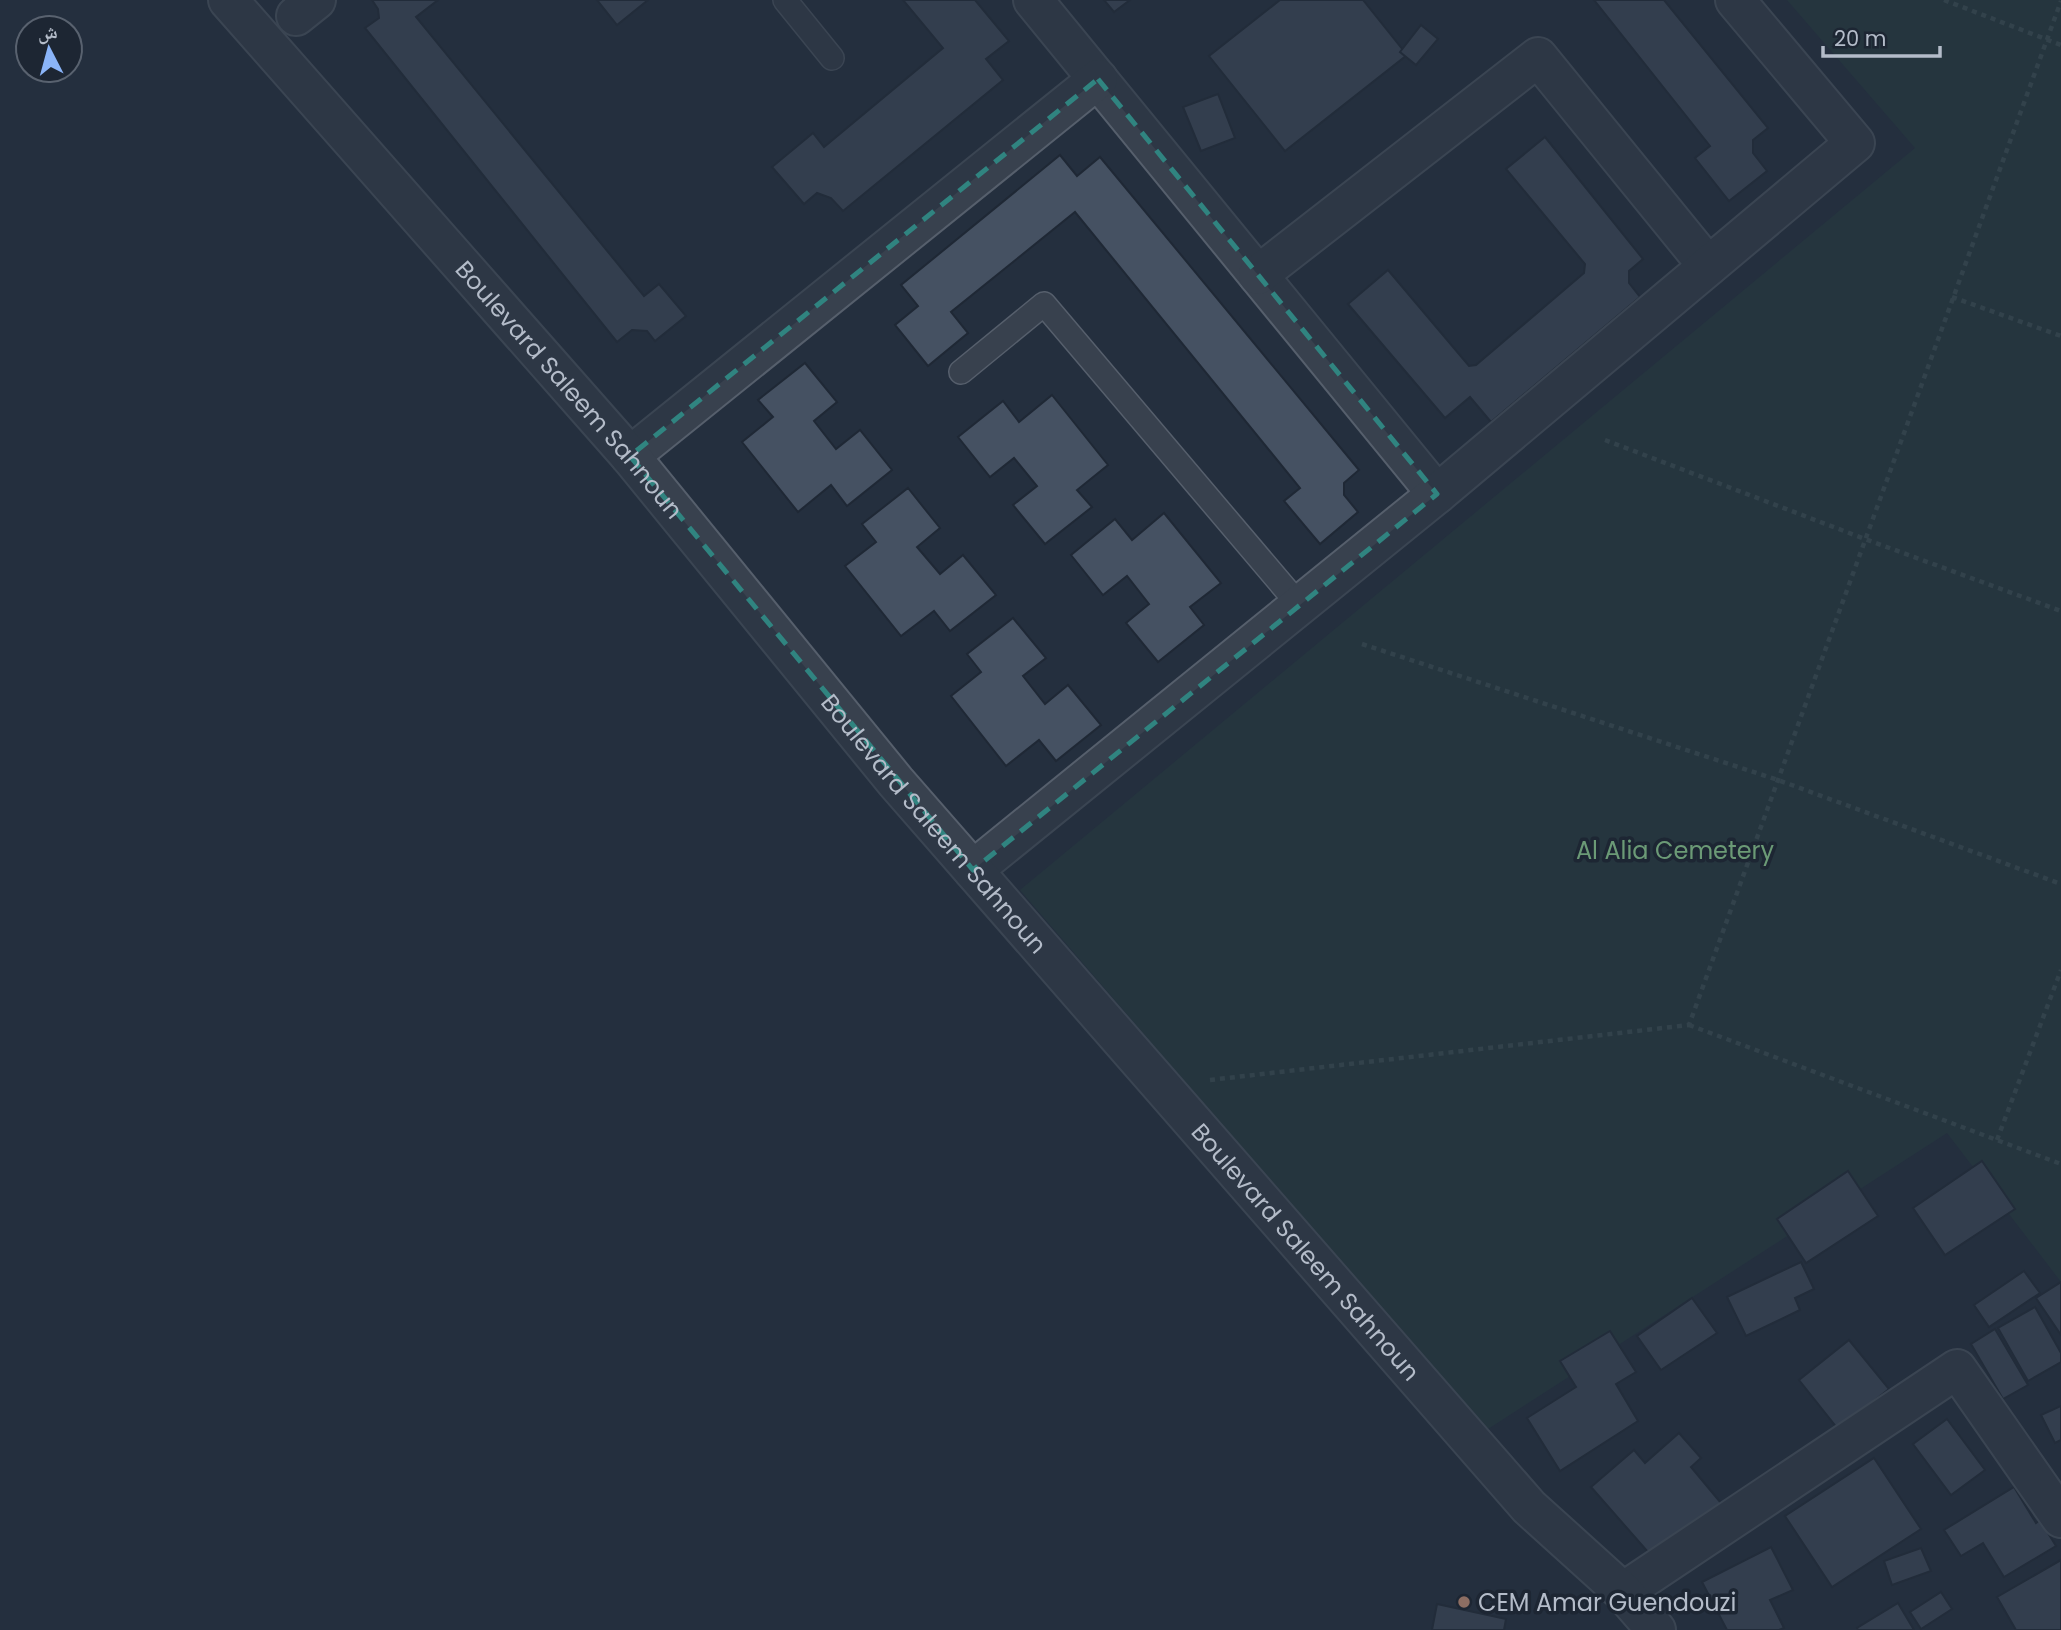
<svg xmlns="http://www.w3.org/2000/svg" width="2061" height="1630" viewBox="0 0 2061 1630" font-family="Poppins,'Noto Naskh Arabic',sans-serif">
  <rect width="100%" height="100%" fill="#242f3e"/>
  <polygon fill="#263c3f" points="1787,0 2061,0 2061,1282 1947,1133 1485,1431 1020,890 1915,148"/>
  <g fill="#455162" stroke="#1f2835" stroke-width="2">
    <polygon points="372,0 438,0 416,17 644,296 659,284 686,316 655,341 647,331 632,330 617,342 365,28 379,18 378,9"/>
    <polygon points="597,0 648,0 617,25"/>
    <polygon points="903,0 975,0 1009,41 986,59 1003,80 843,211 831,198 817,193 804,204 772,167 813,133 824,147 943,48"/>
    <polygon points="1104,0 1130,0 1114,12"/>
    <polygon points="1280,0 1363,0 1407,55 1285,151 1209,56"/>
    <polygon points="1594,0 1664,0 1768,128 1753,140 1753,153 1767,171 1729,201 1695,158 1710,146"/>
    <polygon points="1421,25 1438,39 1416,65 1400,52"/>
    <polygon points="1218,94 1235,138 1201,151 1183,107"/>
    <polygon points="1545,137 1643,259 1629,271 1629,283 1640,297 1491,422 1470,397 1445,418 1348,304 1388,270 1469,366 1476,365 1584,273 1585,264 1506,169"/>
    <polygon points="1060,155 1077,176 1100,157 1359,470 1344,483 1344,495 1358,512 1320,544 1284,501 1300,488 1075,212 951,312 968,333 928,366 895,325 918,306 901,285"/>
    <polygon points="805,363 837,402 814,421 836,449 860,430 892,470 847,506 831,485 798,512 742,442 773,417 758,400"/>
    <polygon points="1052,395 1108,465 1077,490 1092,507 1045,544 1013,505 1037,486 1014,458 990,477 958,437 1003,401 1019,422"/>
    <polygon points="908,488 940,528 917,547 940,574 963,555 996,595 950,631 934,611 901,636 845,566 876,542 862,524"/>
    <polygon points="1164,513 1221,583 1190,607 1204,625 1158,662 1126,623 1149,604 1127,576 1103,595 1071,555 1115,519 1132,540"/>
    <polygon points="1013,618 1046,658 1023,676 1045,704 1068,685 1101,725 1056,761 1039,740 1006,766 951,696 981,672 967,654"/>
    <polygon points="1982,1161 2015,1209 1945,1255 1913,1208"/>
    <polygon points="1848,1171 1878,1216 1806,1263 1777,1219"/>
    <polygon points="1801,1262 1814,1289 1795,1298 1800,1310 1746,1336 1727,1297"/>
    <polygon points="2024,1271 2040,1293 1989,1327 1974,1305"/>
    <polygon points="2061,1282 2061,1335 2036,1298"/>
    <polygon points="1692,1298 1717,1333 1661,1370 1637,1336"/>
    <polygon points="2035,1307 2061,1353 2061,1362 2028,1381 1998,1328"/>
    <polygon points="1995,1329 2028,1385 2003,1399 1971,1344"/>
    <polygon points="1610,1331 1636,1372 1616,1384 1638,1421 1560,1471 1527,1418 1576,1387 1560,1361"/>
    <polygon points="1849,1340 1889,1389 1838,1429 1799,1380"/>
    <polygon points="2061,1406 2061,1440 2055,1443 2041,1415"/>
    <polygon points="1947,1419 1985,1470 1951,1495 1913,1444"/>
    <polygon points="1679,1433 1701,1458 1691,1467 1721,1503 1655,1560 1591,1487 1634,1450 1645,1463"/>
    <polygon points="1874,1458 1921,1529 1832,1587 1785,1516"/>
    <polygon points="2014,1487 2036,1523 2040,1520 2056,1546 2004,1577 1983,1543 1961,1556 1944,1530"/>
    <polygon points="1771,1547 1793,1590 1770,1600 1784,1628 1779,1630 1727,1630 1702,1582"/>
    <polygon points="1921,1548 1931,1571 1892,1585 1884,1561"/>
    <polygon points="2061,1560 2061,1630 2016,1630 1997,1597"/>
    <polygon points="1941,1592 1952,1609 1921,1629 1910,1612"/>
    <polygon points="1898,1603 1914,1630 1858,1630 1857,1628"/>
    <polygon points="1437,1604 1506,1619 1504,1630 1432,1630"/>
  </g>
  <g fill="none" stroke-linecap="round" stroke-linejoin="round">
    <g stroke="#565f6c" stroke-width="26">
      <g id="service">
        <polyline points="785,0 832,58"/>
        <polyline points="961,372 1044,304 1300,606"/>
      </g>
    </g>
    <g stroke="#565f6c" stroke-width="42">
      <g id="minor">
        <polyline points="1033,0 1437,494"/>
        <polyline points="296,16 316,0"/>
        <polyline points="1258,275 1538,57 1708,266"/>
        <polyline points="630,456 1098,79"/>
        <polyline points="973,870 1437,494 1855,143 1735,0"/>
        <polyline points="1623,1592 1957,1369 2061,1518"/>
      </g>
    </g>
    <g stroke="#565f6c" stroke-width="42">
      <g id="tertiary">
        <path id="s1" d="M228,0L630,456L896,782L1529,1507L1623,1592L1656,1630"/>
      </g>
    </g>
    <g stroke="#44595c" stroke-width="4.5" stroke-dasharray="5 5" stroke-linecap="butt">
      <polyline points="1944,0 2061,45"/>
      <polyline points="1952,297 2061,336"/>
      <polyline points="1605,440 1865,539 2061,611"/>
      <polyline points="1362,644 1778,780 2061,884"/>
      <polyline points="1689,1025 2061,1164"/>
      <polyline points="1210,1080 1689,1025 2061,1"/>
      <polyline points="1997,1140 2061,970"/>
    </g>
    <use href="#service" stroke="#38414e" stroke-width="23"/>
    <use href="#minor" stroke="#38414e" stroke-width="38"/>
    <use href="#tertiary" stroke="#38414e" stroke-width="38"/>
  </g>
  <path d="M0 0H2061V1630H0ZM1098,79L1437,494L973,870L630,456Z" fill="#242f3e" fill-opacity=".55" fill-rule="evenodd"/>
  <path fill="none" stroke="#308480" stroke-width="5" stroke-dasharray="14 9" stroke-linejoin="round" d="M1098,79L1437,494L973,870L630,456Z"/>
  <circle fill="#8d6e63" stroke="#1d2633" stroke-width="2.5" cx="1464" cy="1602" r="7"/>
  <g text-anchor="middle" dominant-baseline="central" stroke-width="7" stroke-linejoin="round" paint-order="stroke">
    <g font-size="24" fill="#b4bcc9" stroke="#1d2633">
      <text stroke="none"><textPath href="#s1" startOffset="518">Boulevard Saleem Sahnoun</textPath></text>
      <text stroke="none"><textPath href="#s1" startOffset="1085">Boulevard Saleem Sahnoun</textPath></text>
      <text stroke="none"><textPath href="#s1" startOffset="1652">Boulevard Saleem Sahnoun</textPath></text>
    </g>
    <g font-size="24" fill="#6b9a76" stroke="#1d2633">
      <text x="1675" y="850">Al Alia Cemetery</text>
    </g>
    <g font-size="24" fill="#b4bcc9" stroke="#1d2633" text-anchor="start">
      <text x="1478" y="1602">CEM Amar Guendouzi</text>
    </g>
  </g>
  <g transform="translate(49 49) rotate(354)"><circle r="33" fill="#1d2633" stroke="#59626f" stroke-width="2"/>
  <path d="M0-5L12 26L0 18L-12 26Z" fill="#8ab4f8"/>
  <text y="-10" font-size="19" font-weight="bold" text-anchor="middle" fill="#b4bcc9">ش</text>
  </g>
  <path d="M1823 46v10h117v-10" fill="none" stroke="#b4bcc9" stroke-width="3.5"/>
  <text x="1834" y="46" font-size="21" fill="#b4bcc9" stroke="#1d2633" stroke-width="5" paint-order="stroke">20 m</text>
</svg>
